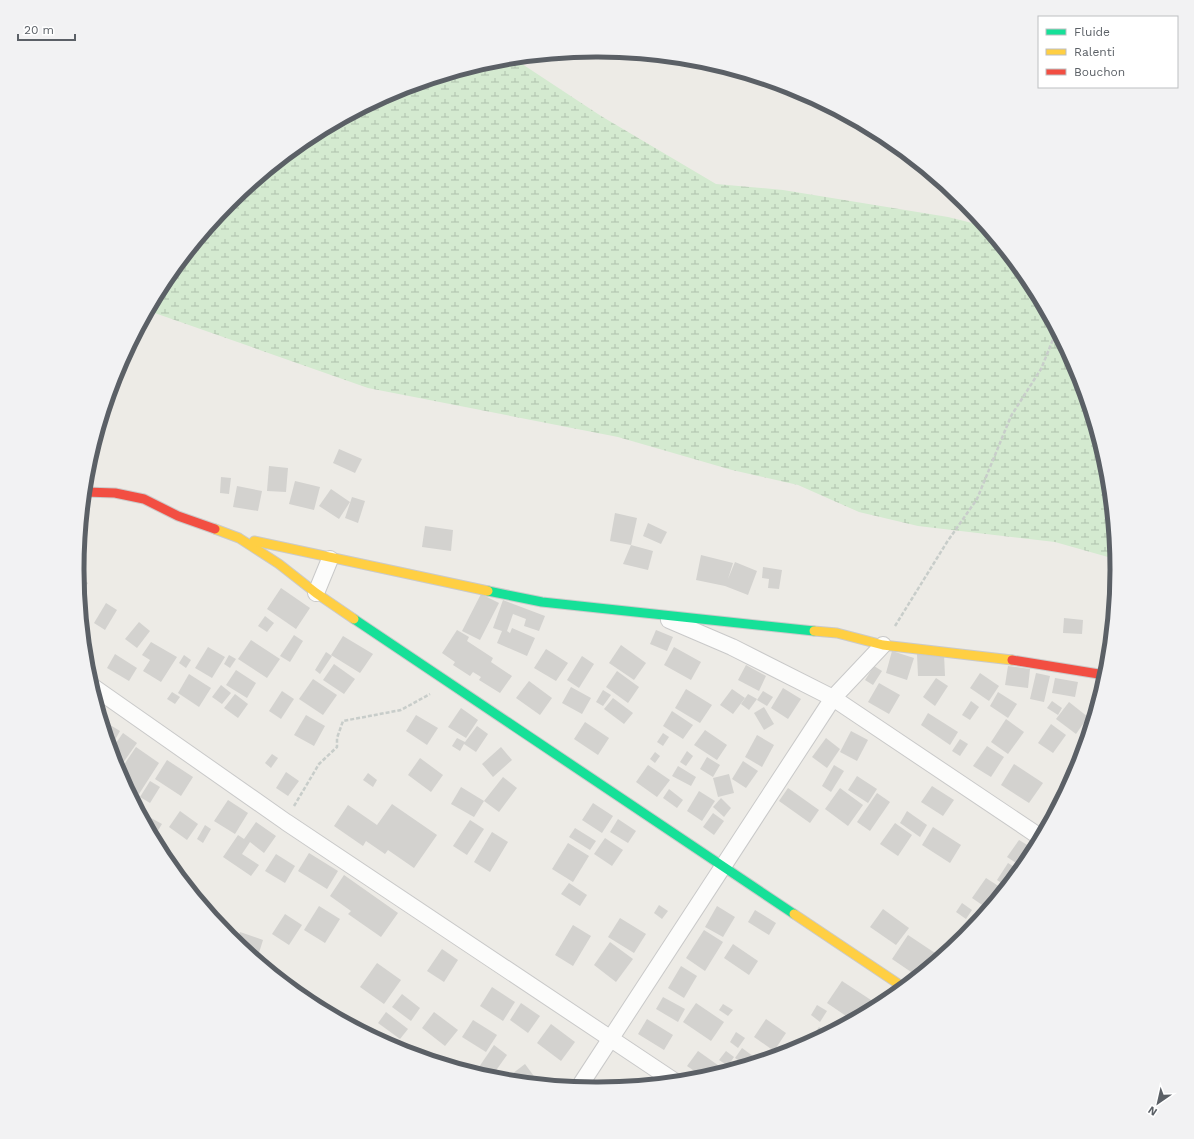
<svg xmlns="http://www.w3.org/2000/svg" width="1194" height="1139" viewBox="0 0 1194 1139" font-family="'Work Sans',sans-serif">
  <defs>
    <pattern id="wetland-marsh" width="20" height="14" patternUnits="userSpaceOnUse"><rect width="20" height="14" fill="#d4ead0"/><path d="M1 5h8M5 5V1M11 12h8M15 12V8" fill="none" stroke="#afc1ad"/></pattern>
  </defs>
  <rect width="100%" height="100%" fill="#edebe6"/>
  <polygon fill="url(#wetland-marsh)" points="513,58 601,116 716,184 783,190 948,217 984,226 1029,281 1077,371 1107,468 1115,559 1055,542 918,526 859,512 798,485 732,470 618,437 368,388 149,311 165,281 230,202 309,137 398,89 496,60"/>
  <g fill="#d3d2cf">
    <polygon points="339,449 362,459 355,473 333,463"/>
    <polygon points="269,466 288,468 286,492 267,491"/>
    <polygon points="221,477 231,478 229,494 220,493"/>
    <polygon points="295,481 320,487 314,510 289,504"/>
    <polygon points="237,486 262,491 258,511 233,507"/>
    <polygon points="331,489 350,502 339,519 319,506"/>
    <polygon points="352,497 365,501 358,523 345,518"/>
    <polygon points="615,513 637,518 631,545 610,541"/>
    <polygon points="648,523 667,532 661,544 643,536"/>
    <polygon points="425,526 453,530 451,551 422,547"/>
    <polygon points="631,545 653,551 648,570 623,564"/>
    <polygon points="701,555 733,563 728,579 735,562 757,571 748,595 725,586 696,580"/>
    <polygon points="763,567 782,570 779,589 768,588 769,579 762,578"/>
    <polygon points="78,576 88,583 80,595"/>
    <polygon points="281,588 310,608 296,629 267,609"/>
    <polygon points="481,594 499,603 480,640 462,631"/>
    <polygon points="503,600 545,616 539,631 524,626 526,619 513,614 507,631 510,633 512,628 535,638 527,656 497,643 502,631 493,628"/>
    <polygon points="106,603 117,610 105,630 94,623"/>
    <polygon points="265,616 274,623 267,632 258,626"/>
    <polygon points="1064,618 1083,620 1082,634 1063,633"/>
    <polygon points="139,622 150,631 137,648 125,639"/>
    <polygon points="457,630 469,637 467,641 493,658 491,662 512,676 500,693 479,680 481,677 473,672 470,676 453,665 455,662 442,653"/>
    <polygon points="656,630 673,637 667,651 650,644"/>
    <polygon points="294,635 303,641 290,662 280,656"/>
    <polygon points="343,636 373,654 360,673 331,655"/>
    <polygon points="251,640 280,659 267,678 238,659"/>
    <polygon points="151,642 177,657 161,682 143,671 150,660 142,655"/>
    <polygon points="621,645 646,663 634,680 609,663"/>
    <polygon points="208,647 225,657 212,678 195,668"/>
    <polygon points="674,647 701,662 691,680 664,665"/>
    <polygon points="546,649 568,663 556,681 534,668"/>
    <polygon points="892,651 914,658 907,680 886,673"/>
    <polygon points="326,652 332,656 320,674 315,670"/>
    <polygon points="115,654 137,668 129,681 107,668"/>
    <polygon points="917,654 944,654 945,676 918,676"/>
    <polygon points="184,655 191,660 186,668 179,663"/>
    <polygon points="229,655 236,659 230,668 224,664"/>
    <polygon points="582,656 594,664 579,688 567,680"/>
    <polygon points="334,664 355,679 344,694 323,680"/>
    <polygon points="746,665 766,676 759,691 738,680"/>
    <polygon points="874,666 882,671 873,685 865,680"/>
    <polygon points="1008,666 1030,669 1028,688 1005,685"/>
    <polygon points="236,670 256,683 247,698 226,685"/>
    <polygon points="617,671 639,687 628,703 606,687"/>
    <polygon points="980,673 999,686 989,701 970,688"/>
    <polygon points="1036,673 1050,676 1044,702 1030,699"/>
    <polygon points="189,674 211,688 199,707 178,693"/>
    <polygon points="936,678 948,686 935,706 923,697"/>
    <polygon points="1055,678 1078,682 1075,697 1052,693"/>
    <polygon points="313,679 337,695 323,715 299,699"/>
    <polygon points="529,681 552,698 540,715 516,698"/>
    <polygon points="879,683 900,695 889,714 868,702"/>
    <polygon points="221,685 231,693 222,704 212,697"/>
    <polygon points="571,687 591,698 582,714 562,703"/>
    <polygon points="783,688 801,699 788,719 771,708"/>
    <polygon points="686,689 712,705 700,723 675,708"/>
    <polygon points="732,689 745,698 733,714 720,705"/>
    <polygon points="603,690 611,695 603,706 596,702"/>
    <polygon points="282,691 294,699 281,719 269,711"/>
    <polygon points="763,691 773,697 767,706 757,700"/>
    <polygon points="172,692 180,697 175,704 167,699"/>
    <polygon points="998,692 1017,704 1008,718 990,706"/>
    <polygon points="235,694 248,704 238,718 224,708"/>
    <polygon points="748,694 757,699 749,710 741,704"/>
    <polygon points="613,698 633,713 624,724 604,709"/>
    <polygon points="971,701 979,707 970,720 962,715"/>
    <polygon points="1052,701 1062,708 1058,715 1047,708"/>
    <polygon points="1069,702 1088,717 1076,734 1056,719"/>
    <polygon points="764,707 774,724 764,730 754,713"/>
    <polygon points="461,708 478,720 466,738 448,727"/>
    <polygon points="672,711 693,725 683,739 663,726"/>
    <polygon points="928,713 958,732 950,745 921,725"/>
    <polygon points="306,715 325,726 314,746 294,735"/>
    <polygon points="416,715 438,728 427,745 406,731"/>
    <polygon points="1006,719 1024,732 1008,754 991,742"/>
    <polygon points="102,720 120,731 111,747"/>
    <polygon points="585,722 609,738 598,755 574,739"/>
    <polygon points="1051,724 1066,735 1053,753 1038,743"/>
    <polygon points="477,726 488,734 476,752 464,744 460,751 452,746 457,738 465,742"/>
    <polygon points="705,730 727,745 717,760 694,745"/>
    <polygon points="851,731 868,740 857,761 840,752"/>
    <polygon points="123,733 137,743 118,770 111,750"/>
    <polygon points="663,733 669,737 663,746 657,742"/>
    <polygon points="757,735 774,745 762,767 745,757"/>
    <polygon points="826,738 840,749 827,768 812,757"/>
    <polygon points="960,739 968,744 960,756 952,751"/>
    <polygon points="987,746 1004,757 991,777 973,766"/>
    <polygon points="136,747 159,763 139,794 126,785 119,772"/>
    <polygon points="501,747 512,760 493,777 482,764"/>
    <polygon points="687,751 693,756 686,766 680,762"/>
    <polygon points="655,752 660,756 655,763 650,759"/>
    <polygon points="272,754 278,758 271,768 265,763"/>
    <polygon points="707,757 720,765 713,777 700,769"/>
    <polygon points="420,758 443,775 431,792 408,775"/>
    <polygon points="167,760 193,777 181,796 155,779"/>
    <polygon points="743,761 758,771 746,788 732,779"/>
    <polygon points="1014,764 1043,783 1029,803 1001,785"/>
    <polygon points="648,765 670,780 657,797 636,782"/>
    <polygon points="834,765 844,771 831,792 822,786"/>
    <polygon points="678,766 696,777 691,786 672,776"/>
    <polygon points="286,772 299,781 288,796 276,788"/>
    <polygon points="368,773 377,780 373,787 363,780"/>
    <polygon points="729,774 734,793 718,797 713,778"/>
    <polygon points="857,776 877,789 868,803 848,790"/>
    <polygon points="503,777 517,788 499,812 484,801"/>
    <polygon points="150,781 160,787 150,803 140,797"/>
    <polygon points="932,786 954,800 943,816 921,802"/>
    <polygon points="461,787 484,801 474,817 451,804"/>
    <polygon points="788,788 819,810 810,823 779,801"/>
    <polygon points="840,788 863,805 848,826 825,809"/>
    <polygon points="669,789 683,800 677,808 663,798"/>
    <polygon points="699,791 715,801 702,821 687,811"/>
    <polygon points="877,793 890,802 870,831 857,822"/>
    <polygon points="721,798 731,808 724,817 713,807"/>
    <polygon points="228,800 248,813 235,834 214,821"/>
    <polygon points="593,803 613,816 602,833 582,820"/>
    <polygon points="392,804 437,835 414,868 388,850 385,854 366,841 363,846 334,826 348,805 377,825"/>
    <polygon points="180,811 198,824 187,840 169,827"/>
    <polygon points="907,811 927,825 920,837 900,823"/>
    <polygon points="140,812 162,824 154,837"/>
    <polygon points="713,813 724,821 714,835 703,827"/>
    <polygon points="618,819 636,831 628,843 610,832"/>
    <polygon points="470,820 484,829 467,855 453,846"/>
    <polygon points="256,822 276,836 264,853 250,842 242,854 259,865 251,876 223,857 238,835 244,839"/>
    <polygon points="895,823 912,835 898,856 880,844"/>
    <polygon points="205,825 211,829 203,843 197,839"/>
    <polygon points="933,827 961,845 950,863 922,845"/>
    <polygon points="575,828 596,841 590,850 569,837"/>
    <polygon points="492,832 508,842 490,872 474,862"/>
    <polygon points="605,838 623,850 612,866 594,854"/>
    <polygon points="1019,840 1034,849 1022,867 1007,857"/>
    <polygon points="568,843 589,856 573,882 552,869"/>
    <polygon points="309,853 338,871 327,889 298,871"/>
    <polygon points="276,854 295,866 285,883 265,871"/>
    <polygon points="1008,863 1019,870 1006,886 997,880"/>
    <polygon points="344,875 398,913 381,937 348,914 351,911 330,896"/>
    <polygon points="986,878 1003,889 988,909 972,898"/>
    <polygon points="569,883 587,895 580,906 561,894"/>
    <polygon points="962,903 972,910 966,919 956,912"/>
    <polygon points="659,905 668,911 662,919 654,913"/>
    <polygon points="319,906 340,919 325,943 304,930"/>
    <polygon points="717,906 735,917 723,937 705,927"/>
    <polygon points="883,909 909,928 896,945 870,927"/>
    <polygon points="755,910 776,923 769,935 748,922"/>
    <polygon points="285,914 302,925 289,945 272,934"/>
    <polygon points="620,918 646,934 634,953 608,937"/>
    <polygon points="573,925 591,936 573,966 555,955"/>
    <polygon points="962,928 968,932 950,949 948,948"/>
    <polygon points="704,930 723,942 705,971 686,958"/>
    <polygon points="240,932 263,940 257,959 236,942"/>
    <polygon points="908,935 938,955 933,963 917,976 892,959"/>
    <polygon points="610,942 633,959 616,982 594,965"/>
    <polygon points="733,944 758,961 749,975 724,958"/>
    <polygon points="945,947 949,950 939,958 938,958"/>
    <polygon points="442,949 458,960 444,982 427,971"/>
    <polygon points="377,963 401,980 384,1004 360,987"/>
    <polygon points="681,966 697,976 684,998 668,988"/>
    <polygon points="842,981 874,1002 869,1010 852,1020 827,1003"/>
    <polygon points="492,987 515,1002 503,1021 480,1006"/>
    <polygon points="402,994 420,1008 411,1021 392,1007"/>
    <polygon points="663,997 685,1009 678,1022 656,1009"/>
    <polygon points="521,1003 540,1016 528,1033 510,1020"/>
    <polygon points="696,1003 724,1022 711,1041 683,1022"/>
    <polygon points="723,1004 733,1010 728,1016 719,1010"/>
    <polygon points="817,1005 827,1011 820,1022 811,1015"/>
    <polygon points="386,1012 408,1029 400,1039 378,1023"/>
    <polygon points="434,1012 458,1030 445,1046 422,1028"/>
    <polygon points="647,1019 673,1035 664,1050 638,1034"/>
    <polygon points="766,1019 786,1033 774,1051 754,1037"/>
    <polygon points="473,1020 497,1035 486,1052 462,1037"/>
    <polygon points="551,1024 575,1042 561,1061 537,1043"/>
    <polygon points="819,1027 827,1033 808,1043"/>
    <polygon points="736,1032 745,1038 738,1048 730,1042"/>
    <polygon points="494,1045 507,1055 492,1076 479,1067"/>
    <polygon points="742,1048 757,1059 755,1062 745,1065 735,1058"/>
    <polygon points="698,1051 722,1068 718,1073 703,1077 687,1066"/>
    <polygon points="726,1051 734,1057 728,1066 719,1060"/>
    <polygon points="730,1063 736,1067 725,1071"/>
    <polygon points="525,1064 539,1083 518,1081 512,1074"/>
  </g>
  <g fill="none" stroke-linecap="round" stroke-linejoin="round">
    <g stroke="#c9c9c9" stroke-width="18">
      <g id="street">
        <polyline points="316,593 330,559"/>
        <polyline points="669,620 732,647 833,698 1040,837"/>
        <polyline points="92,686 286,822 674,1081"/>
        <polyline points="579,1087 833,698 883,645"/>
      </g>
    </g>
    <g stroke="#cacaca" stroke-width="11">
      <g id="fast">
        <polyline points="488,591 542,602 814,631"/>
        <polyline points="354,619 794,914"/>
      </g>
    </g>
    <g stroke="#cacaca" stroke-width="11">
      <g id="slow">
        <polyline points="215,529 239,538 279,564 316,593 354,619"/>
        <polyline points="254,541 488,591"/>
        <polyline points="814,631 837,633 883,645 1012,660"/>
        <polyline points="794,914 903,987"/>
      </g>
    </g>
    <g stroke="#cacaca" stroke-width="11">
      <g id="jam">
        <polyline points="85,492 115,493 144,499 178,516 215,529"/>
        <polyline points="1012,660 1105,675"/>
      </g>
    </g>
    <g stroke="#c8cdca" stroke-width="2.5" stroke-dasharray="4 2" stroke-linecap="butt">
      <polyline points="895,626 947,542 977,499 1011,416 1041,369 1056,332"/>
      <polyline points="294,806 319,764 337,747 337,738 343,721 401,710 430,694"/>
    </g>
    <use href="#street" stroke="#fcfcfb" stroke-width="16"/>
    <use href="#fast" stroke="#16e098" stroke-width="9"/>
    <use href="#slow" stroke="#ffcf43" stroke-width="9"/>
    <use href="#jam" stroke="#f24e42" stroke-width="9"/>
  </g>
  <path d="M0 0H1194V1139H0ZM596 57H598A512 512 0 0 1 1110 569V570A512 512 0 0 1 598 1082H596A512 512 0 0 1 84 570V569A512 512 0 0 1 596 57Z" fill="#f2f2f3" fill-rule="evenodd"/>
  <path fill="none" stroke="#5b6066" stroke-width="5" d="M596 57H598A512 512 0 0 1 1110 569V570A512 512 0 0 1 598 1082H596A512 512 0 0 1 84 570V569A512 512 0 0 1 596 57Z"/>
  <rect x="1038" y="16" width="140" height="72" fill="#ffffff" stroke="#bdbfc2"/>
  <rect x="1046" y="29" width="20" height="6" fill="#16e098" stroke="#bdbfc2"/>
  <text x="1074" y="36" font-size="12" fill="#5b6066">Fluide</text>
  <rect x="1046" y="49" width="20" height="6" fill="#ffcf43" stroke="#bdbfc2"/>
  <text x="1074" y="56" font-size="12" fill="#5b6066">Ralenti</text>
  <rect x="1046" y="69" width="20" height="6" fill="#f24e42" stroke="#bdbfc2"/>
  <text x="1074" y="76" font-size="12" fill="#5b6066">Bouchon</text>
  <g transform="translate(1158 1103) rotate(214)" stroke="#ffffff" stroke-width="3" paint-order="stroke">
  <path d="M0-3L7 15L0 10L-7 15Z" fill="#5b6066"/>
  <text y="-6" font-size="11" font-weight="bold" text-anchor="middle" fill="#5b6066">N</text>
  </g>
  <path d="M18 34v6h57v-6" fill="none" stroke="#5b6066" stroke-width="2"/>
  <text x="24" y="34" font-size="12" fill="#5b6066" stroke="#ffffff" stroke-width="3" paint-order="stroke">20 m</text>
</svg>
